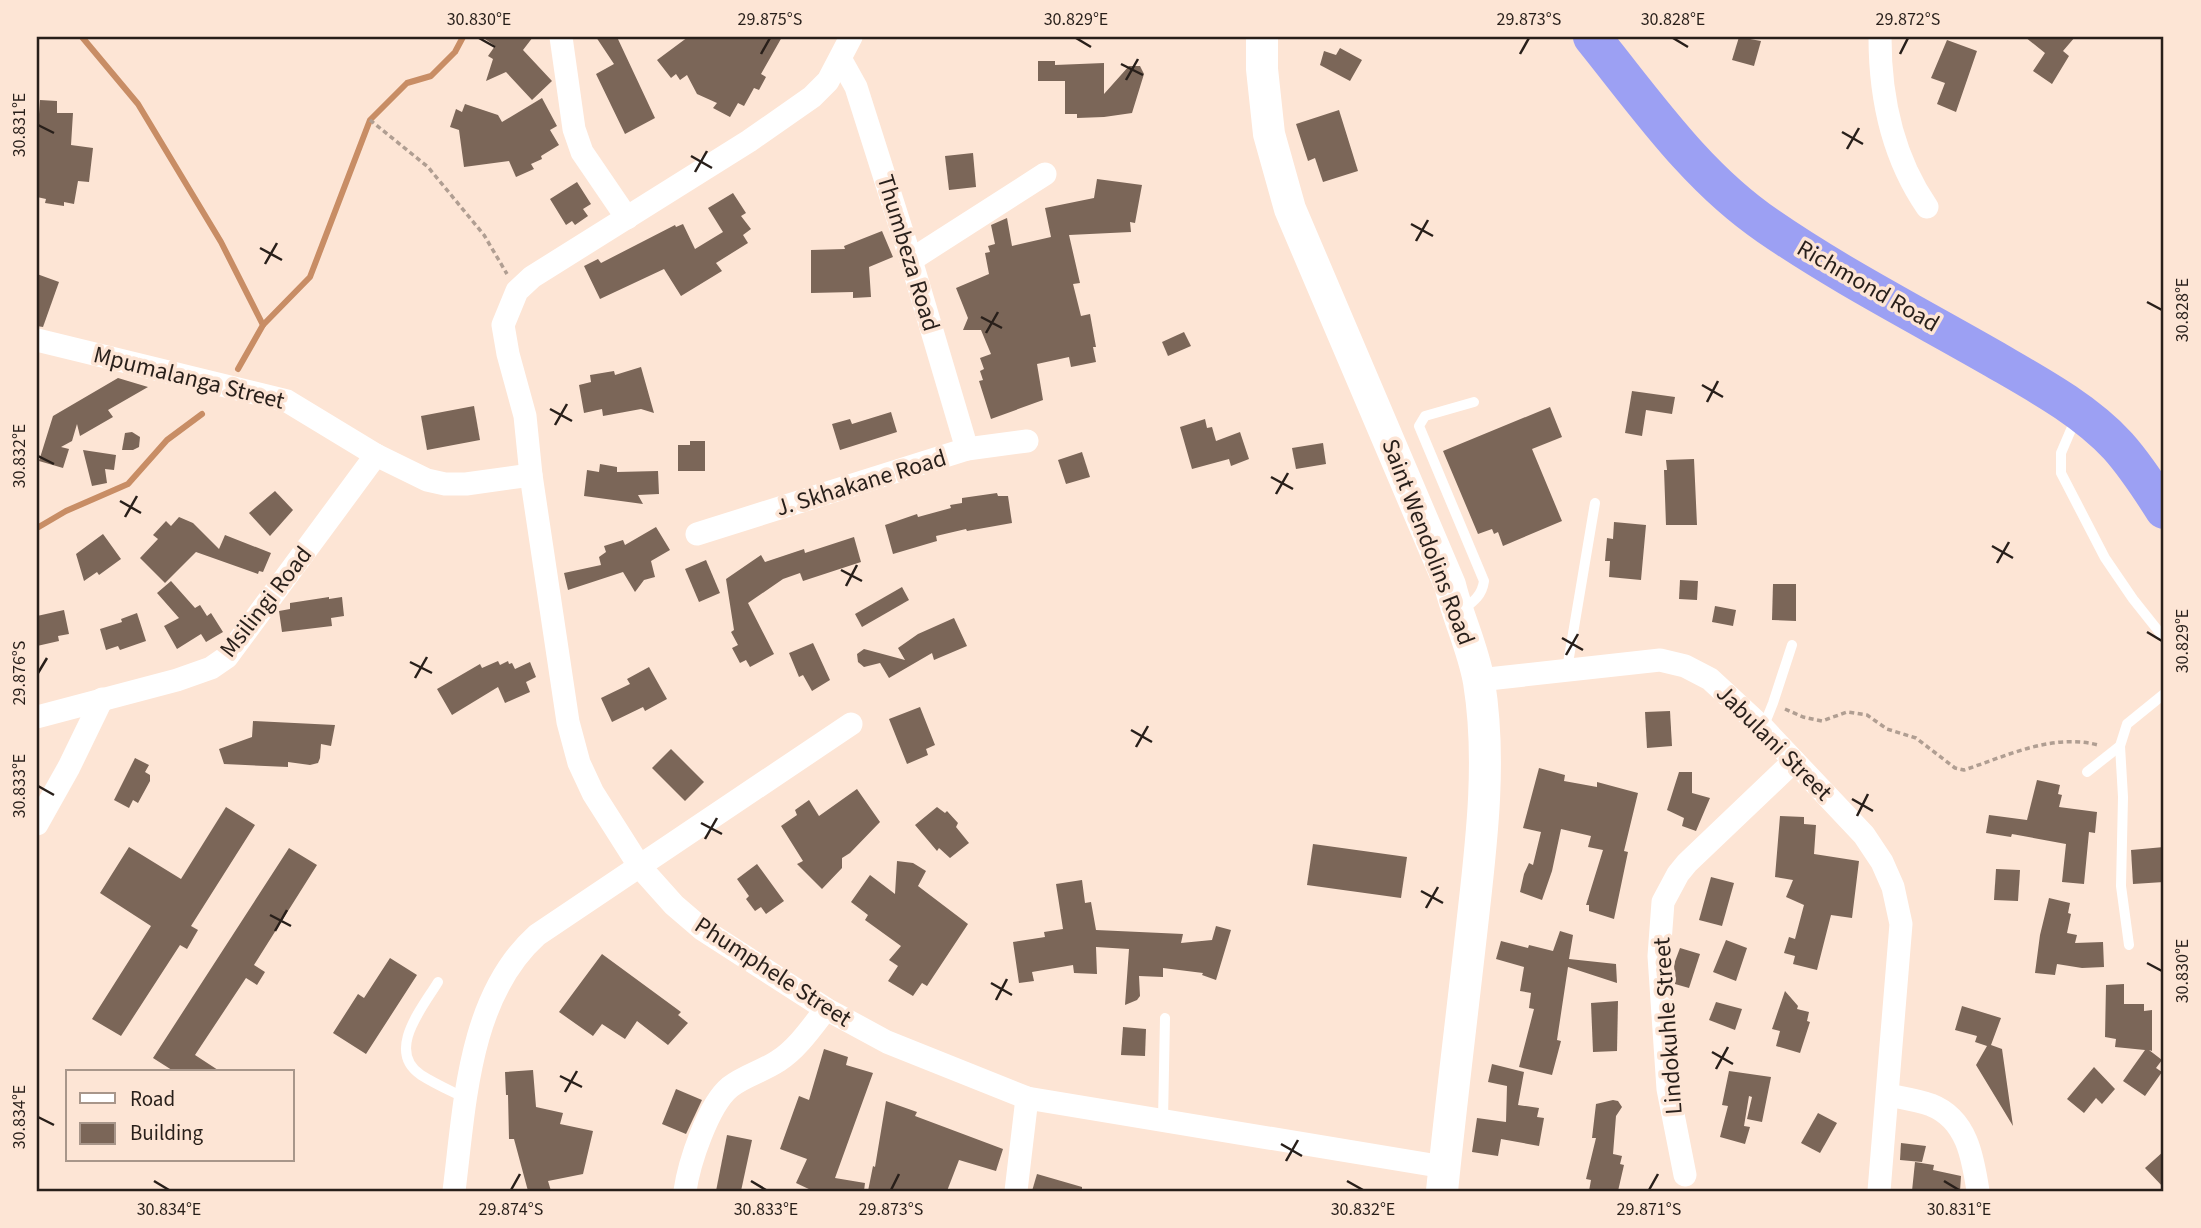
<svg xmlns="http://www.w3.org/2000/svg" width="2201" height="1228" viewBox="0 0 2201 1228" font-family="'Source Sans 3',sans-serif">
  <rect width="100%" height="100%" fill="#fde5d5"/>
  <g fill="none" stroke-linecap="round" stroke-linejoin="round">
    <g stroke="#c88d65" stroke-width="6">
      <polyline points="82,37 138,104 221,242 263,325"/>
      <polyline points="238,369 263,325 310,277 370,120 407,83 431,76 455,52 463,37"/>
      <polyline points="37,528 66,511 128,484 167,440 202,414"/>
    </g>
  </g>
  <g fill="#7b6658">
    <polygon points="482,37 533,37 523,50 552,81 532,100 506,72 486,81 493,59 488,56 495,46"/>
    <polygon points="596,37 617,37 655,118 625,134 596,74 614,64"/>
    <polygon points="688,37 782,37 761,74 766,77 759,90 754,88 744,106 738,103 730,117 713,108 717,103 697,94 687,75 680,80 676,74 671,78 657,60"/>
    <polygon points="1739,37 1761,41 1754,66 1732,60"/>
    <polygon points="2025,37 2075,37 2063,51 2069,56 2052,84 2033,71 2045,53"/>
    <polygon points="1947,40 1977,51 1956,112 1937,104 1945,83 1931,78"/>
    <polygon points="1340,48 1362,60 1350,81 1320,65 1324,51 1336,55"/>
    <polygon points="1038,61 1055,61 1055,65 1104,63 1104,94 1129,66 1140,66 1144,74 1132,113 1104,117 1077,118 1077,114 1065,114 1065,81 1038,81"/>
    <polygon points="542,98 557,126 550,130 559,145 541,156 542,159 531,164 534,169 516,177 509,161 464,167 459,130 450,127 456,109 462,112 465,104 498,115 502,122"/>
    <polygon points="40,100 57,101 57,113 73,113 71,145 93,148 89,182 78,181 74,204 64,202 64,206 45,203 46,199 37,197 37,142"/>
    <polygon points="1339,110 1358,171 1323,182 1315,158 1308,161 1296,124"/>
    <polygon points="973,153 976,187 949,190 945,156"/>
    <polygon points="1097,179 1142,185 1135,223 1130,222 1131,232 1069,235 1080,283 1073,284 1081,316 1090,314 1096,347 1093,347 1096,362 1071,367 1069,357 1037,364 1043,400 991,419 979,381 983,380 980,371 984,369 980,358 991,354 981,330 963,330 968,318 956,288 989,274 985,253 990,252 988,246 995,244 991,225 1007,218 1012,246 1051,237 1045,208 1094,198"/>
    <polygon points="577,182 591,204 583,209 588,216 575,225 572,221 566,225 550,199"/>
    <polygon points="733,193 746,213 741,216 751,229 743,235 748,243 716,263 722,271 681,296 664,269 600,299 584,266 598,259 601,263 675,225 676,227 683,224 695,249 723,232 708,208"/>
    <polygon points="882,231 893,257 869,267 871,297 853,298 853,292 811,293 811,250 845,249 844,246"/>
    <polygon points="37,274 59,282 43,327 37,326"/>
    <polygon points="1184,332 1191,346 1168,356 1162,342"/>
    <polygon points="641,367 654,413 641,409 603,416 602,409 584,413 579,385 591,382 590,375 614,371 615,375"/>
    <polygon points="118,378 148,387 108,410 113,417 80,436 77,424 72,441 61,447 69,449 63,468 39,461 53,416"/>
    <polygon points="1632,391 1675,397 1672,414 1646,410 1642,436 1625,433"/>
    <polygon points="474,406 480,440 427,450 421,416"/>
    <polygon points="1550,407 1562,437 1532,449 1562,521 1503,546 1498,532 1494,534 1492,529 1478,534 1443,451"/>
    <polygon points="891,412 897,432 840,450 832,424 850,419 852,424"/>
    <polygon points="1205,419 1207,428 1212,427 1216,441 1240,432 1249,459 1231,466 1229,459 1192,469 1180,427"/>
    <polygon points="132,432 140,437 139,447 133,450 122,450 125,433"/>
    <polygon points="690,441 705,441 705,471 678,471 678,445 690,445"/>
    <polygon points="1323,443 1326,464 1296,469 1292,448"/>
    <polygon points="83,450 116,455 114,470 105,469 107,483 92,486"/>
    <polygon points="1082,452 1090,477 1066,484 1058,460"/>
    <polygon points="1694,459 1697,525 1666,525 1664,470 1667,470 1666,460"/>
    <polygon points="600,464 617,467 617,472 658,471 659,494 638,495 643,504 584,496 587,470 599,472"/>
    <polygon points="275,491 293,510 270,536 249,513"/>
    <polygon points="997,493 998,496 1008,496 1012,523 967,531 966,529 936,536 937,541 893,554 885,525 917,514 918,517 951,508 950,505 962,503 962,498"/>
    <polygon points="179,517 193,523 219,549 225,535 271,553 263,572 259,571 258,574 196,552 165,583 140,558 158,539 153,535 166,521 171,526"/>
    <polygon points="1614,522 1646,525 1641,580 1609,577 1610,561 1605,561 1607,538 1613,539"/>
    <polygon points="656,527 670,550 651,561 655,577 644,580 635,592 623,572 568,590 564,573 601,565 599,557 606,552 604,546 623,540 625,545"/>
    <polygon points="103,534 121,559 99,575 97,572 84,581 76,554"/>
    <polygon points="854,537 861,562 803,581 800,573 783,579 748,603 774,654 750,667 746,660 740,663 732,648 738,645 731,632 734,630 726,579 761,555 765,562 804,549 805,553"/>
    <polygon points="706,560 720,593 699,602 685,569"/>
    <polygon points="1680,580 1698,581 1697,600 1679,599"/>
    <polygon points="171,581 195,608 200,605 207,616 211,613 223,632 206,642 201,634 177,649 164,626 179,618 157,593"/>
    <polygon points="1773,584 1796,584 1796,621 1772,620"/>
    <polygon points="902,587 909,600 862,627 855,614"/>
    <polygon points="329,597 329,599 342,597 344,616 331,618 332,626 282,632 279,611 290,609 290,603"/>
    <polygon points="1715,606 1736,610 1733,626 1712,622"/>
    <polygon points="64,610 69,634 58,636 59,641 37,646 37,616"/>
    <polygon points="137,613 146,641 120,650 118,646 106,650 100,629 122,622 121,619"/>
    <polygon points="954,618 967,646 934,660 932,653 889,678 880,663 864,667 858,662 857,654 864,649 905,660 898,648 918,634"/>
    <polygon points="813,643 830,680 812,691 803,675 799,677 789,653"/>
    <polygon points="498,661 500,665 508,661 509,664 512,663 515,669 530,662 536,677 526,682 530,692 505,703 498,687 452,715 437,689 480,664 482,668"/>
    <polygon points="649,667 667,699 645,711 643,707 612,722 601,698 630,684 627,679"/>
    <polygon points="920,707 935,745 926,749 928,755 907,764 889,719"/>
    <polygon points="1670,711 1672,746 1647,748 1645,712"/>
    <polygon points="253,721 335,725 331,746 321,744 320,758 318,763 310,765 288,762 288,767 224,764 219,749 252,737"/>
    <polygon points="671,749 704,782 685,801 652,768"/>
    <polygon points="135,758 149,765 145,772 150,775 150,781 138,803 133,800 129,808 114,800"/>
    <polygon points="1539,768 1565,775 1564,781 1597,787 1597,782 1638,793 1624,851 1628,852 1614,919 1589,911 1589,905 1586,905 1603,850 1588,847 1591,836 1561,829 1552,871 1542,900 1520,892 1524,874 1529,863 1533,865 1541,832 1523,828"/>
    <polygon points="1679,772 1692,772 1692,793 1710,798 1696,831 1682,826 1684,818 1667,810"/>
    <polygon points="2037,780 2060,785 2058,794 2062,795 2059,807 2097,812 2095,833 2089,832 2084,884 2062,882 2066,844 2012,834 2011,837 1986,833 1989,815 2027,820"/>
    <polygon points="857,789 880,822 850,853 842,858 842,868 822,889 797,864 803,861 781,826 797,815 795,810 809,800 819,816"/>
    <polygon points="226,807 255,825 191,926 198,930 187,949 180,945 121,1036 92,1019 151,926 100,893 129,847 181,879"/>
    <polygon points="937,807 945,813 947,811 958,823 956,827 969,843 950,858 939,848 937,851 915,825"/>
    <polygon points="1780,816 1804,817 1804,824 1816,825 1814,854 1859,861 1852,918 1831,915 1817,970 1793,964 1795,956 1784,953 1789,937 1795,939 1804,905 1786,897 1793,880 1775,877"/>
    <polygon points="1313,844 1407,857 1401,898 1307,885"/>
    <polygon points="2164,847 2164,882 2133,884 2131,850"/>
    <polygon points="289,848 317,865 254,965 265,972 257,985 246,978 195,1055 221,1072 175,1072 153,1058"/>
    <polygon points="897,861 913,863 926,871 918,886 968,924 927,986 922,983 913,996 888,981 898,966 889,960 901,946 865,920 868,915 851,902 870,875 895,894"/>
    <polygon points="757,864 784,901 766,914 761,907 755,911 746,899 749,896 737,879"/>
    <polygon points="1996,869 2020,870 2018,901 1994,900"/>
    <polygon points="1711,877 1734,883 1722,926 1699,920"/>
    <polygon points="1082,880 1085,903 1091,902 1096,930 1183,934 1181,943 1212,940 1216,926 1231,930 1216,980 1202,975 1203,973 1163,968 1163,977 1139,976 1140,996 1137,1000 1125,1005 1129,949 1096,947 1097,974 1074,973 1073,965 1032,972 1034,981 1019,983 1013,942 1045,937 1044,932 1063,929 1056,884"/>
    <polygon points="2049,898 2070,903 2068,913 2071,914 2067,933 2077,935 2075,943 2103,942 2104,967 2082,968 2057,964 2055,975 2035,973 2040,935"/>
    <polygon points="1560,931 1573,935 1569,959 1616,964 1617,983 1568,967 1557,1040 1561,1041 1552,1075 1519,1067 1534,1009 1529,1008 1531,993 1520,991 1524,967 1496,959 1501,941 1528,948 1529,945 1553,951"/>
    <polygon points="1726,940 1747,948 1736,981 1713,972"/>
    <polygon points="1680,948 1700,954 1689,988 1675,984 1674,964"/>
    <polygon points="602,954 681,1012 678,1015 688,1023 668,1045 637,1021 625,1039 602,1024 593,1036 559,1012"/>
    <polygon points="390,958 417,975 366,1054 333,1033 358,994 364,998"/>
    <polygon points="2124,984 2124,1004 2144,1004 2144,1011 2152,1010 2152,1051 2149,1050 2162,1060 2156,1068 2162,1072 2145,1096 2123,1081 2145,1050 2115,1047 2116,1039 2105,1037 2106,985"/>
    <polygon points="1785,991 1798,1006 1797,1009 1809,1012 1807,1021 1810,1022 1800,1053 1776,1046 1780,1031 1772,1029"/>
    <polygon points="1618,1001 1617,1051 1593,1052 1591,1003"/>
    <polygon points="1716,1002 1742,1009 1735,1030 1709,1020"/>
    <polygon points="1962,1006 2001,1018 1991,1045 2002,1049 2013,1126 1976,1065 1987,1046 1975,1042 1977,1036 1955,1030"/>
    <polygon points="1123,1027 1146,1029 1145,1056 1121,1055"/>
    <polygon points="824,1049 848,1057 846,1065 873,1073 835,1178 865,1183 864,1191 813,1191 796,1183 807,1159 780,1149 799,1096 809,1100"/>
    <polygon points="1492,1064 1524,1072 1518,1105 1539,1108 1537,1117 1544,1118 1539,1146 1501,1139 1498,1156 1472,1152 1477,1118 1506,1122 1507,1086 1488,1082"/>
    <polygon points="2094,1067 2115,1089 2102,1104 2096,1098 2084,1113 2067,1099"/>
    <polygon points="533,1070 536,1107 563,1113 560,1124 593,1131 583,1174 548,1181 551,1191 528,1191 514,1139 509,1139 508,1095 506,1095 505,1072"/>
    <polygon points="1729,1071 1771,1077 1762,1122 1747,1119 1752,1097 1749,1096 1744,1126 1750,1127 1745,1144 1720,1137 1728,1106 1722,1105"/>
    <polygon points="676,1089 702,1100 686,1134 662,1124"/>
    <polygon points="1613,1100 1618,1101 1622,1107 1616,1116 1613,1154 1622,1156 1620,1164 1624,1165 1618,1191 1589,1191 1591,1180 1586,1179 1596,1138 1592,1138 1596,1104"/>
    <polygon points="886,1101 917,1112 915,1116 1003,1149 996,1171 959,1160 947,1191 868,1191 873,1166 875,1167"/>
    <polygon points="1818,1113 1837,1123 1820,1153 1801,1143"/>
    <polygon points="727,1135 752,1140 741,1191 716,1191"/>
    <polygon points="1901,1143 1926,1146 1922,1162 1900,1160"/>
    <polygon points="2164,1151 2164,1188 2145,1168"/>
    <polygon points="1915,1162 1934,1165 1933,1170 1961,1176 1960,1191 1912,1191"/>
    <polygon points="1037,1174 1082,1187 1082,1191 1032,1191"/>
  </g>
  <g fill="none" stroke-linecap="round" stroke-linejoin="round">
    <g stroke="#b09e92" stroke-width="3.5" stroke-dasharray="5 3.5" stroke-linecap="butt">
      <polyline points="370,120 428,167 484,235 507,274"/>
      <path d="M1785,709L1803,717L1822,721L1847,712L1867,715L1887,729L1916,738L1955,768L1964,770C2007,756 2052,733 2098,745"/>
    </g>
    <g stroke="#fff" stroke-width="10">
      <polyline points="2076,418 2061,453 2061,473 2105,558 2133,599 2164,638"/>
      <path d="M1461,611C1473,602 1482,596 1484,581L1419,426L1425,416L1474,402"/>
      <polyline points="1567,669 1595,503"/>
      <polyline points="1763,728 1773,703 1792,645"/>
      <polyline points="2087,772 2120,746"/>
      <polyline points="2129,945 2121,886 2123,797 2120,746 2127,724 2164,694"/>
      <path d="M438,982C423,1007 385,1051 421,1075C435,1084 451,1091 465,1098"/>
      <polyline points="1163,1120 1165,1018"/>
    </g>
    <g stroke="#fff" stroke-width="23">
      <polyline points="561,37 574,129 582,152 627,218"/>
      <polyline points="851,37 828,81 812,97 749,141 532,277 517,291 503,325 508,354 525,416 531,475 568,722 579,763 593,793 640,867 674,905 702,929 826,1009 887,1042 1027,1098 1444,1167"/>
      <path d="M1880,37C1880,98 1892,156 1927,207"/>
      <polyline points="841,60 856,87 911,260 967,449"/>
      <polyline points="911,260 1045,174"/>
      <polyline points="37,340 287,401 376,455 427,480 445,484 466,484 531,475"/>
      <polyline points="697,534 967,449 1027,441"/>
      <polyline points="1479,680 1660,660 1685,666 1710,679 1763,728 1864,835 1882,862 1893,887 1901,924 1879,1191"/>
      <polyline points="37,717 177,680 211,668 227,657 376,455"/>
      <polyline points="37,824 69,767 102,699"/>
      <path d="M1888,1095C1902,1098 1917,1100 1931,1105C1967,1119 1973,1158 1978,1191"/>
      <polyline points="1685,1175 1668,1089 1659,956 1663,902 1678,874 1687,863 1794,761"/>
      <path d="M454,1191C465,1105 468,997 537,935L851,724"/>
      <path d="M685,1191C689,1163 708,1105 730,1087C744,1076 763,1071 778,1061C797,1049 812,1027 826,1009"/>
      <polyline points="1016,1191 1027,1098"/>
    </g>
    <path stroke="#fff" stroke-width="32" d="M1262,37V69L1269,134L1290,209L1450,585C1458,618 1473,648 1479,682C1492,762 1481,846 1472,926C1462,1015 1451,1103 1442,1191"/>
    <path stroke="#9ca0f3" stroke-width="38" d="M1592,37C1646,104 1696,177 1768,226C1839,275 1917,315 1992,358C2035,383 2084,409 2118,446C2135,465 2150,488 2164,510"/>
  </g>
  <path fill="none" stroke="#281f1a" stroke-width="2.5" d="M479,38L495,47M1076,38L1091,47M1673,38L1688,47M761,54L770,38M1520,54L1529,38M1900,54L1908,38M1121,64L1143,75M1126,80L1138,59M38,125L54,133M1842,132L1863,144M1847,149L1859,128M691,156L712,168M695,172L707,151M1411,224L1433,236M1416,241L1428,220M260,248L282,260M265,264L277,243M2147,302L2162,310M981,317L1002,328M986,333L998,312M1702,385L1723,397M1707,402L1718,381M550,409L572,421M555,425L567,404M38,456L54,464M1271,477L1293,489M1276,494L1288,473M120,501L141,513M125,517L137,496M1992,546L2013,558M1997,563L2009,542M841,570L862,581M846,586L857,565M2147,632L2162,641M1562,638L1583,650M1566,655L1578,634M410,662L432,673M38,673L47,658M415,678L427,657M1131,730L1152,742M1136,747L1148,726M38,786L54,795M1852,799L1873,811M1857,816L1868,794M701,823L722,834M705,839L717,818M1421,891L1443,903M1426,908L1438,887M270,915L291,926M275,931L287,910M2147,963L2162,971M991,983L1012,995M996,1000L1007,979M1712,1052L1733,1064M1716,1069L1728,1047M560,1076L582,1087M565,1092L577,1071M38,1117L54,1125M1281,1144L1302,1156M1286,1161L1298,1140M154,1181L169,1190M751,1181L766,1190M1347,1181L1363,1190M1944,1181L1959,1190M511,1190L520,1174M891,1190L899,1174M1649,1190L1658,1174"/>
  <g text-anchor="middle" dominant-baseline="central" stroke-width="7" stroke-linejoin="round" paint-order="stroke">
    <g font-size="24" fill="#281f1a" stroke="#fde5d5">
      <text transform="translate(908 253) rotate(73)">Thumbeza Road</text>
      <text transform="translate(1868 286) rotate(30)">Richmond Road</text>
      <text transform="translate(189 378) rotate(14)">Mpumalanga Street</text>
      <text transform="translate(861 483) rotate(-17)">J. Skhakane Road</text>
      <text transform="translate(1428 542) rotate(69)">Saint Wendolins Road</text>
      <text transform="translate(266 602) rotate(-52)">Msilingi Road</text>
      <text transform="translate(1774 743) rotate(45)">Jabulani Street</text>
      <text transform="translate(773 972) rotate(33)">Phumphele Street</text>
      <text transform="translate(1668 1026) rotate(-94)">Lindokuhle Street</text>
    </g>
  </g>
  <rect width="2201" height="1228" fill="none" stroke="#fde5d5" stroke-width="77"/>
  <rect x="66" y="1070" width="228" height="91" fill="#fde5d5" stroke="#a8968a" stroke-width="2"/>
  <rect x="80" y="1093" width="35" height="10" fill="#ffffff" stroke="#a8968a" stroke-width="2"/>
  <text x="130" y="1106" font-size="21" fill="#281f1a">Road</text>
  <rect x="80" y="1123" width="35" height="21" fill="#7b6658" stroke="#a8968a" stroke-width="2"/>
  <text x="130" y="1140" font-size="21" fill="#281f1a">Building</text>
  <rect x="38" y="38" width="2124" height="1152" fill="none" stroke="#281f1a" stroke-width="2.5"/>
  <g font-size="18" text-anchor="middle" fill="#281f1a">
    <text x="479" y="25">30.830°E</text>
    <text x="770" y="25">29.875°S</text>
    <text x="1076" y="25">30.829°E</text>
    <text x="1529" y="25">29.873°S</text>
    <text x="1673" y="25">30.828°E</text>
    <text x="1908" y="25">29.872°S</text>
    <text transform="translate(19 125) rotate(-90)" y="6">30.831°E</text>
    <text transform="translate(2182 310) rotate(-90)" y="6">30.828°E</text>
    <text transform="translate(19 456) rotate(-90)" y="6">30.832°E</text>
    <text transform="translate(2182 641) rotate(-90)" y="6">30.829°E</text>
    <text transform="translate(19 673) rotate(-90)" y="6">29.876°S</text>
    <text transform="translate(19 786) rotate(-90)" y="6">30.833°E</text>
    <text transform="translate(2182 971) rotate(-90)" y="6">30.830°E</text>
    <text transform="translate(19 1117) rotate(-90)" y="6">30.834°E</text>
    <text x="169" y="1215">30.834°E</text>
    <text x="511" y="1215">29.874°S</text>
    <text x="766" y="1215">30.833°E</text>
    <text x="891" y="1215">29.873°S</text>
    <text x="1363" y="1215">30.832°E</text>
    <text x="1649" y="1215">29.871°S</text>
    <text x="1959" y="1215">30.831°E</text>
  </g>
</svg>
